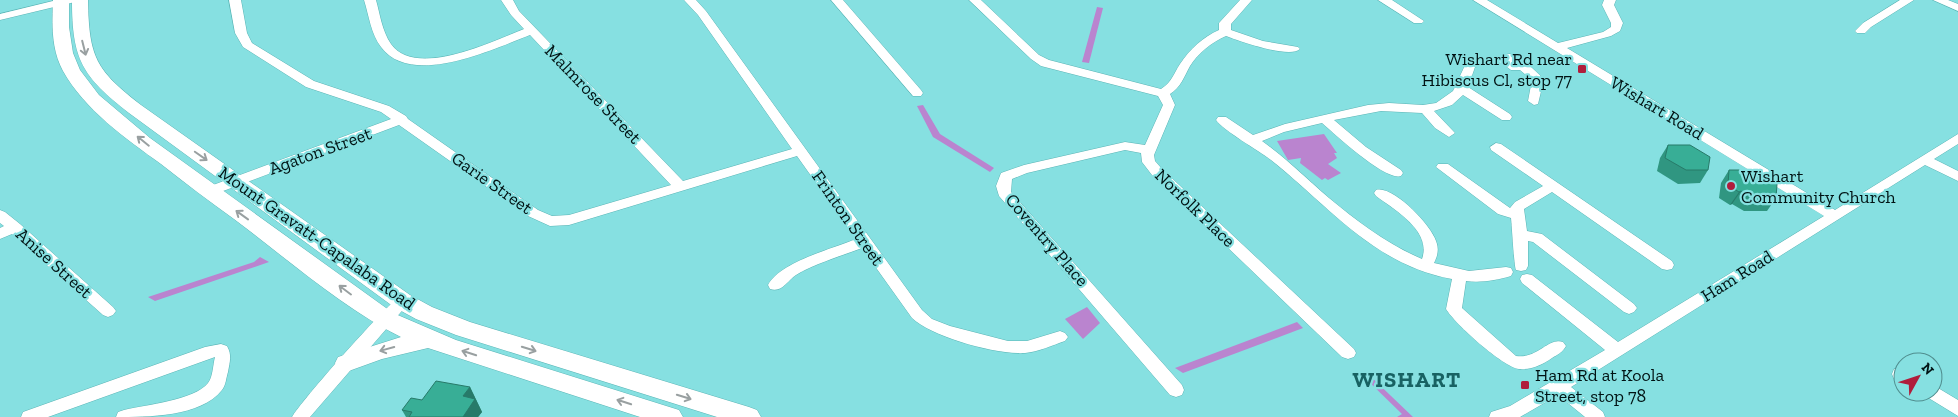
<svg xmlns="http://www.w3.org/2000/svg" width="1958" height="417" viewBox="0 0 1958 417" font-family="'Zilla Slab',serif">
  <rect width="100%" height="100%" fill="#86e0e1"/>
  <g fill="#ba84cf">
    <polygon points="1097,7 1103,8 1089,63 1082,62"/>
    <polygon points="923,105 940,134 994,168 990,172 933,137 917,106"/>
    <polygon points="1324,134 1337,153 1334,153 1337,158 1328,164 1341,173 1328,180 1325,178 1322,180 1300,163 1301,158 1288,160 1277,141"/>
    <polygon points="260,257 269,262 155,301 148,297 254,262"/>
    <polygon points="1087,307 1100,323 1083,339 1065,319"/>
    <polygon points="1297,322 1303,328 1183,373 1175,368"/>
    <polygon points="1367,373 1413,417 1397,417 1402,414 1362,375"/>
  </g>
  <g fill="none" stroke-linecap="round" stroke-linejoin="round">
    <g stroke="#5ab4b5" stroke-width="1">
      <g id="minor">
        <polygon points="57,0 77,0 75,2 0,20 0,14"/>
        <path d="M229,0H241L247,33L252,43L314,81L389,106L406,116L408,119L538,210L552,216L569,215L671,185L530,35C493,49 411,88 381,47C371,34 369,16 364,0H376C380,14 382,31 391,44C416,79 493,41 524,29L511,15L501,0H513L519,11L683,181L792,149L698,15L684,0H696L706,11L922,310L932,319L950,326L1008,341H1027L1060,331L1065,333L1068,337L1065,341C1053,345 1038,352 1025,353C997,355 932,337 912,318L862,248C844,255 811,265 796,275C787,281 782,293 770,289L768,285C780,262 832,249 856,239L797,156L569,225L550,226L528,216L399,125L215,194H205L203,191L205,188L391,119L381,112L306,87L243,47L235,33Z"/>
        <polygon points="831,0 843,0 921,90 923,93 921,96 913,96"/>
        <path d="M969,0H981L1039,55L1049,60L1161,89C1172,82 1174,73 1180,64C1190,49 1203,37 1219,30V23L1240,0H1252L1231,24V30L1263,41L1298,47L1300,49C1290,59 1239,41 1226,36C1212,42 1198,53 1190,66C1184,77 1181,87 1170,94L1175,105L1154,155L1155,161L1162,169L1354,349L1356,353L1354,357L1348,359L1342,357L1152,175L1142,162L1141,153L1125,150L1027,173L1012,179L1011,192L1182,385L1184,390L1182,395L1176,397L1170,395L999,196L996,186L1001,173L1024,165L1125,142L1145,145L1163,105L1158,96L1041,66L1031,59Z"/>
        <polygon points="1378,0 1392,0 1424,21 1422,23 1414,23"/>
        <polygon points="1473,0 1487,0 1558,43 1603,32 1611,27 1611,23 1602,5 1604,0 1616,0 1614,5 1623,23 1620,31 1611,36 1567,48 1835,210 1958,134 1958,144 1934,159 1958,171 1958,181 1925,165 1571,387 1603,412 1605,417 1585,417 1558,395 1520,417 1489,417 1491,412 1510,406 1605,350 1522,283 1520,279 1522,275 1527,274 1532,275 1618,342 1824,216"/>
        <polygon points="1900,0 1914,0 1871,27 1865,33 1857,33 1855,31 1863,23"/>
        <polygon points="1933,0 1948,0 1958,4 1958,11"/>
        <path d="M1516,53L1529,58L1531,67L1544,79L1538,104L1534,105L1528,101L1532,80L1520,70H1511L1503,64L1493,63L1475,67L1468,87L1510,114L1512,117L1510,120H1502L1463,95L1452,105L1434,111L1455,133L1449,137L1435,128L1422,113L1381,111L1334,120L1366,147L1401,170L1403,173L1401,176C1385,181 1336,135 1322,123L1284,132L1262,141C1286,158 1307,179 1329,198C1358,222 1387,244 1422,259C1432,231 1395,210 1376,196L1374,193L1376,190C1393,185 1431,225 1436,241C1439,249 1438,255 1434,263L1469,271L1506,267L1511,268L1513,272L1511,276C1497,280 1481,283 1466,281L1462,308L1516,356C1538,359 1548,337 1563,342L1566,346C1563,352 1557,355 1552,358C1542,365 1531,370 1519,369C1503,367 1455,324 1446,309L1452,279C1374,265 1329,206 1271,160C1258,150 1224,131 1216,120L1218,117H1226L1253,135L1285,124L1368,105L1389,103L1423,105L1436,103L1453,91L1467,61C1484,57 1499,56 1516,53Z"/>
        <path d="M1496,143L1501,144L1672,261L1674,265L1672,269L1667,270L1662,269L1552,192L1524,209L1527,231L1542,234L1634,304L1637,308L1634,312L1629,314L1624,312L1533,242L1528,241V266L1526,270L1521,271L1516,270C1514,266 1512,226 1511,218L1498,214L1436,167L1438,164H1448L1510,208L1515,202L1543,186L1491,150L1490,147Z"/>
        <polygon points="0,210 5,212 20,224 113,307 116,311 113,315 108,317 103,315 12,234 0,239 0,228 4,226 0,223"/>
        <path d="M402,295L407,297L409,301L407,305L310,417H292C299,403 391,299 402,295Z"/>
        <path d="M221,344L227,346C232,355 230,361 228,372C226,378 226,385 222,390C201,417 147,417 116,417L118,412L124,410C145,405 195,400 208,383C213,377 213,364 215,357L48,417H21L23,412L205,347Z"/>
        <polygon points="1900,368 1903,369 1903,382 1894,379 1892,374 1894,369"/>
        <polygon points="1933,385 1958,400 1958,416 1927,397 1925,392 1933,392"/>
      </g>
    </g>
    <g stroke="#5ab4b5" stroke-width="1">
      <g id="highway">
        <path d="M53,0H69V27L73,53L80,70L99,95L150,138L393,313L456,340L679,410L683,417H640L428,348L382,359L346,372L338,369L335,363L338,357L401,337C344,309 286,258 234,219C209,201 185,183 161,164C125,138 85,110 63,71C51,49 52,24 53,0Z"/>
        <path d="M72,0H88C89,58 96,70 141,105L410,295L432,307L470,322L749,407L757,410L761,417H717L456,335L416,319L394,307L129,113C82,76 72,60 72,0Z"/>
      </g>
    </g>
    <use href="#minor" fill="#fff" fill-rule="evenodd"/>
    <use href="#highway" fill="#fff" fill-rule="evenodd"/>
  </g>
  <g fill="#309681">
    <polygon points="1668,145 1708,170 1700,183 1678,184 1657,171 1660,158"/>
    <polygon points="1729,170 1776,198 1767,211 1744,211 1732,204 1730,205 1719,198 1721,183"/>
    <polygon points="470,387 482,412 478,417 406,417 402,410 422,400"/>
  </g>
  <g fill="#277a69">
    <polygon points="1741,191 1732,204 1730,205 1739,192"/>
    <polygon points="470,387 482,412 478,417 463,417 463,396"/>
  </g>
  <g fill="#38ae96" stroke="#277a69">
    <polygon points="1668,145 1690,145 1710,157 1708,170 1686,170 1665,158"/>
    <polygon points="1729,170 1755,170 1777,184 1776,198 1753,198 1741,191 1739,192 1728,185"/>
    <polygon points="436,381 470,387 463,396 475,399 463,417 409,417 412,412 402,410 411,398 422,400"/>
  </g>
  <defs><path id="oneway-shaft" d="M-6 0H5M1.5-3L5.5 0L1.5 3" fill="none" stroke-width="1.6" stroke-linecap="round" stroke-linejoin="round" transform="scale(1.25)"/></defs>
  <g stroke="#99a0a1">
    <use href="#oneway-shaft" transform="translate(84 48) rotate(76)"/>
    <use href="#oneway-shaft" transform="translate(143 141) rotate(-141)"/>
    <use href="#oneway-shaft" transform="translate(201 156) rotate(35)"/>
    <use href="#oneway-shaft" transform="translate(242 215) rotate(-144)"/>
    <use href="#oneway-shaft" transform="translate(345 290) rotate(-143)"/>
    <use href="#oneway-shaft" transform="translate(387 349) rotate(165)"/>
    <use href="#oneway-shaft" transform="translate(529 349) rotate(17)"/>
    <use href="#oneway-shaft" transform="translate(469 353) rotate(-162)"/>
    <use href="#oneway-shaft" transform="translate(684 397) rotate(17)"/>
    <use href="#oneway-shaft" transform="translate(624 402) rotate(-162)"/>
  </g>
  <g fill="#b01d3c" stroke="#86e0e1" stroke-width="2">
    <rect x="1577" y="64" width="10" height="10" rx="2.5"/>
    <circle cx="1731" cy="186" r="5"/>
    <rect x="1520" y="380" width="10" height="10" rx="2.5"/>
  </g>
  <g text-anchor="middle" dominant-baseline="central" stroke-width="4.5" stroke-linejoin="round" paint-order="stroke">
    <g font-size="18" fill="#001213" stroke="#86e0e1" text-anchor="start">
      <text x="1572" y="59" text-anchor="end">Wishart Rd near<tspan x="1572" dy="21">Hibiscus Cl, stop 77</tspan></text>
      <text x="1741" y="176">Wishart<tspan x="1741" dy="21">Community Church</tspan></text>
      <text x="1535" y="375">Ham Rd at Koola<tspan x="1535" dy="21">Street, stop 78</tspan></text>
    </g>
    <g font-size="18" fill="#001213" stroke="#86e0e1">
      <text transform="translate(593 94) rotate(46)">Malmrose Street</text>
      <text transform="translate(1657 108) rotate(31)">Wishart Road</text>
      <text transform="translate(320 151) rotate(-20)">Agaton Street</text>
      <text transform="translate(492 183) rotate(35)">Garie Street</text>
      <text transform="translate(1195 208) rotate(44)">Norfolk Place</text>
      <text transform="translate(848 218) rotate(55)">Frinton Street</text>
      <text transform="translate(317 238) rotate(35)">Mount Gravatt-Capalaba Road</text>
      <text transform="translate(1047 240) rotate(49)">Coventry Place</text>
      <text transform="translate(54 263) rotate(42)">Anise Street</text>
      <text transform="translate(1737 276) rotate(-32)">Ham Road</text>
    </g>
    <g font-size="22" font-weight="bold" letter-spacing="1" fill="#186263" stroke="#86e0e1">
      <text x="1407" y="379">WISHART</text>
    </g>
  </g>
  <g transform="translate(1918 377) rotate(50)"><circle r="24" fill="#86e0e1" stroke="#508e8f"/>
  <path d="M0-4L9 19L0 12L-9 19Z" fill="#b01d3c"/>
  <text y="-8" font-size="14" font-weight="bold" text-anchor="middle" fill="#001213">N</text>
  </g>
</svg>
